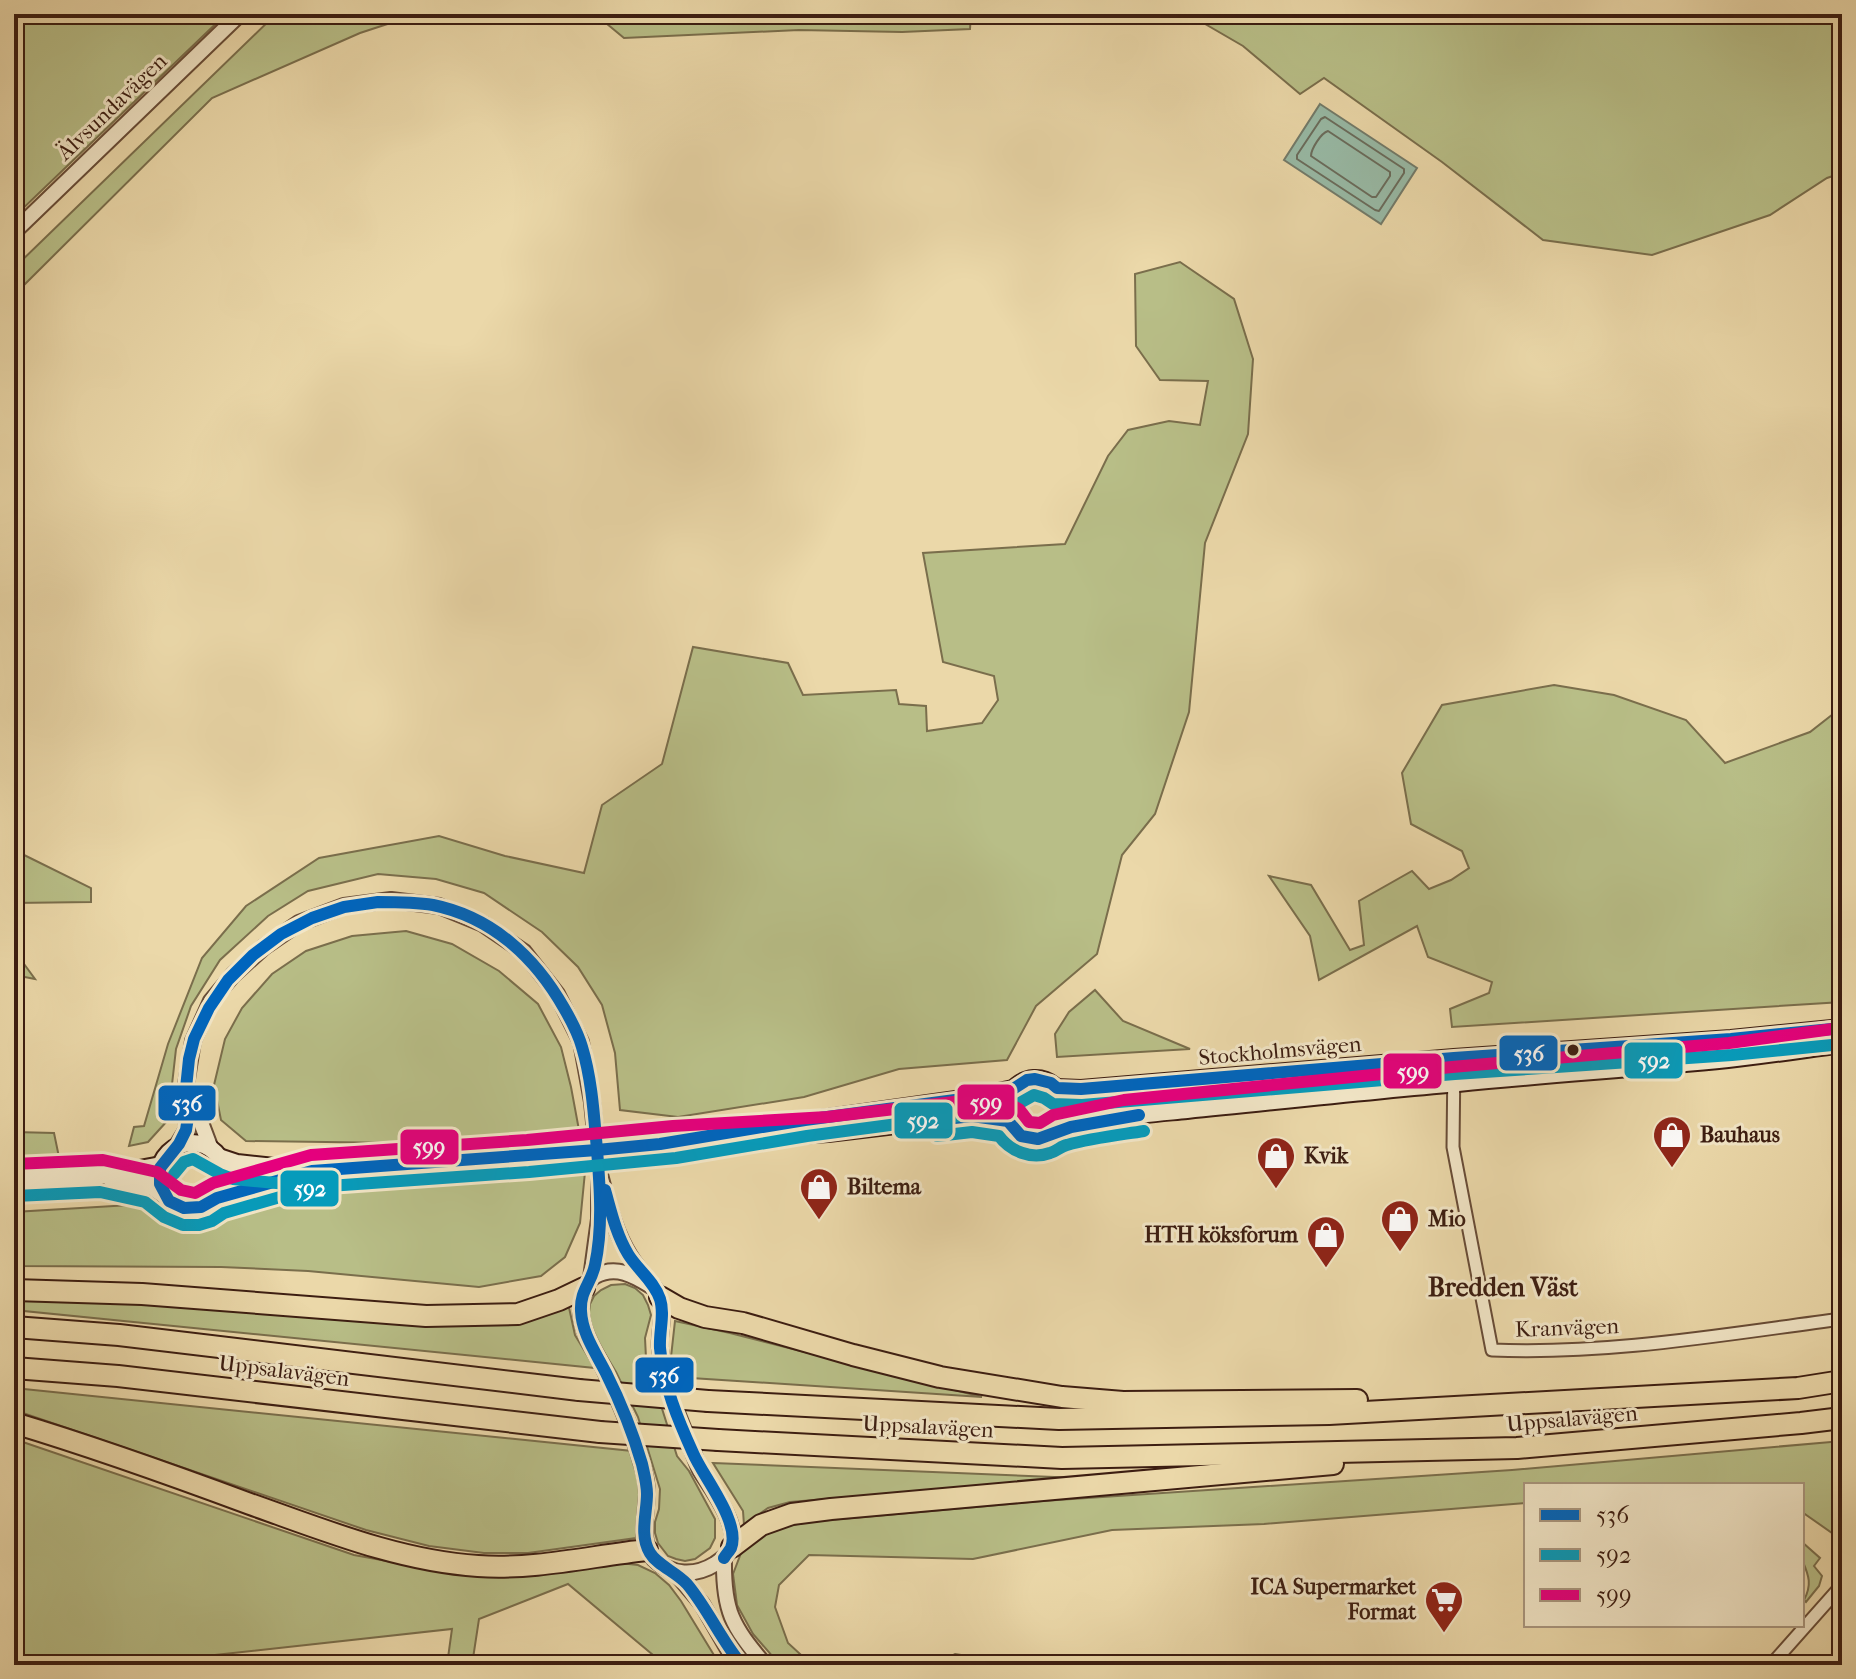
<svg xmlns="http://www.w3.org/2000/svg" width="1856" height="1679" viewBox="0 0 1856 1679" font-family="'IM FELL French Canon',serif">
  <rect width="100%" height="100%" fill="#ebd8a9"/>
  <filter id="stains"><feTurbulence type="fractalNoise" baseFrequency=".0025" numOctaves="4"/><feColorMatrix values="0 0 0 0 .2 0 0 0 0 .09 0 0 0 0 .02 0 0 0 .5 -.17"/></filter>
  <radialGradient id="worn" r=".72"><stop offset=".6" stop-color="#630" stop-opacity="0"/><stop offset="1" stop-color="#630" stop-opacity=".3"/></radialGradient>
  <g fill="#b8be87" stroke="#7a6e4c" stroke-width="2">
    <polygon points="14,14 226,14 14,217"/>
    <polygon points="276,14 418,14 360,33 212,98 14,295 14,268"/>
    <polygon points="595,14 971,14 970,29 902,32 799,30 624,38"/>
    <polygon points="1188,14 1842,14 1842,173 1827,178 1770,215 1652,255 1543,240 1442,162 1324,78 1300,94 1243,46"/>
    <polygon points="1180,262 1234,299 1253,359 1248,434 1205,543 1189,712 1155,814 1122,855 1097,954 1036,1006 1007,1060 899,1069 804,1097 678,1117 620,1110 615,1053 602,1005 578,967 542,932 484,893 436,879 378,874 308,891 268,916 220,960 191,1006 176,1049 168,1120 148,1142 129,1146 134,1127 144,1126 168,1044 202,958 246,906 319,858 439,836 505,856 584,873 602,805 662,764 693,647 788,663 803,695 896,690 899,704 926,706 927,731 982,723 998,700 994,676 943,662 923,553 1065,544 1108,456 1128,430 1169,421 1200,425 1208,381 1160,380 1136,346 1135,274"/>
    <polygon points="1554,685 1614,695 1686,720 1725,763 1810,732 1842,707 1842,1002 1452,1027 1450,1009 1489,993 1492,982 1428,957 1417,926 1319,980 1310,936 1269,876 1311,885 1350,950 1364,945 1359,901 1412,871 1429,889 1451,880 1469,868 1462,851 1411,824 1402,773 1442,705"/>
    <polygon points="14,850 91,888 91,902 14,903"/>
    <polygon points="406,931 452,944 499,971 538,1004 561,1047 571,1087 579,1130 397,1143 246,1141 221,1120 214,1085 225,1039 242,1008 272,974 306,951 352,936"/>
    <polygon points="14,952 16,953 35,979 14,975"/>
    <polygon points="1095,990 1123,1021 1190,1049 1057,1057 1055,1034 1069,1012"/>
    <polygon points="14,1132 54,1133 59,1157 14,1160"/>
    <polygon points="585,1172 580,1223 565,1257 541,1276 479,1287 308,1271 221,1267 14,1266 14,1212 147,1204 186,1226 202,1224 216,1219 233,1204 248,1196"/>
    <polygon points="625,1284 635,1288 643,1295 648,1305 651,1315 645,1338 646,1358 677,1456 689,1471 715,1519 715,1538 710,1548 695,1559 685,1561 676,1559 668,1556 658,1543 655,1533 655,1522 659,1509 660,1489 638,1417 616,1372 593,1334 588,1320 590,1304 594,1296 601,1290 611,1285"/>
    <polygon points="14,1299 135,1302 429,1326 568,1303 575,1335 595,1368 14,1310"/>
    <polygon points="675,1321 730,1333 982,1397 676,1377 671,1357"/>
    <polygon points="14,1388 632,1451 642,1490 637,1516 636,1538 528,1553 484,1553 429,1546 366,1530 14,1410"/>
    <polygon points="14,1439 354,1555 464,1575 524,1576 620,1563 638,1565 655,1573 669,1585 681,1601 720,1665 665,1665 568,1584 479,1619 472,1665 447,1665 452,1629 123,1665 14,1665"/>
    <polygon points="1842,1441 1842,1540 1802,1512 1802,1485 1526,1485 1526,1503 1264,1524 1112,1530 973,1559 809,1555 779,1585 775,1607 788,1643 812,1665 780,1665 753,1634 737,1605 733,1574 743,1548 768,1530 807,1522 1042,1501 1512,1470"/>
    <polygon points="713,1463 1080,1478 790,1502 768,1508 744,1525 743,1511"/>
    <path d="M1802,1542L1820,1558L1814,1566L1822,1576L1819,1586L1806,1602L1804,1600C1812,1585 1809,1576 1803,1562C1801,1556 1802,1548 1802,1542Z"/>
    <polygon points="955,1654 967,1656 977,1664 935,1665"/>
  </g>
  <polygon fill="#98baa6" stroke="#737b6a" stroke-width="2" points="1320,104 1417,168 1381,224 1284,160"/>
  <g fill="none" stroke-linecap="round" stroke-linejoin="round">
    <g stroke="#6a6c5c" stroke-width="2">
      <polygon points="1325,117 1404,169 1404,173 1379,211 1375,210 1297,159 1297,155 1321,119"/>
      <path d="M1328,131L1390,172V176L1376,197H1372L1311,156C1311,149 1321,133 1328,131Z"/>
    </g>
    <g stroke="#684c37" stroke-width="15">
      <g id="minor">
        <path d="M1454,1058L1453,1147L1492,1350C1609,1355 1726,1334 1842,1319"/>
        <polyline points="1771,1665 1842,1585"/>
        <polyline points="1838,1665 1842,1660"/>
      </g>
    </g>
    <g stroke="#684c37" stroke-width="18">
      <g id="tertiary">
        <polyline points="14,232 240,14"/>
        <polyline points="191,1096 211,1149"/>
        <polyline points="176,1147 187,1129 186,1085 193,1041 211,1001 233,975 264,947 299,923 344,906 391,900 439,906 483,924 524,952 557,994 581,1042 592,1102 599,1171 599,1219 591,1278"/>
        <path d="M599,1171C607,1200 614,1231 630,1256C638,1270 651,1281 659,1295C667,1311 658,1332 660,1349C664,1383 678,1416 691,1447C694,1455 697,1463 700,1470C711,1488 739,1524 732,1547C729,1554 721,1560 715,1564C696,1576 671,1576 654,1559C639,1542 646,1515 647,1495C647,1486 645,1474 642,1465C633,1432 619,1400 604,1369C595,1351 583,1334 581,1314C580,1301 584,1282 595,1276C616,1265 633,1275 651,1286"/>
        <path d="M724,1558C723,1611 732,1626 765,1665"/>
        <polyline points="675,1572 702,1604 729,1651 742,1665"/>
      </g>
    </g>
    <g stroke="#3c1d11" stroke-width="20">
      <g id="secondary">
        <polyline points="1057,1088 1081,1089 1454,1058 1731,1039 1842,1028"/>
        <polyline points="758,1128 970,1098 1013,1089"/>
        <path d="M1058,1130C1082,1095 1038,1060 1012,1091C1006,1098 1004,1110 1007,1119C1011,1131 1023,1139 1034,1139C1046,1140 1052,1132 1062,1129C1102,1117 1146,1114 1187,1110C1277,1101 1367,1091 1458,1083C1548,1074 1638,1068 1728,1059C1766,1055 1804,1049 1842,1044"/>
        <circle cx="192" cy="1176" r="33"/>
        <polyline points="660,1144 828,1133 972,1116 1008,1121"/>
        <polyline points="219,1157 237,1163 312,1171 528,1156"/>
        <polyline points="110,1178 152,1187 165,1196"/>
        <polyline points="14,1180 101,1176 161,1165"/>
        <polyline points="217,1198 303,1173"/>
      </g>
    </g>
    <g stroke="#3c1d11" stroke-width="24">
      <g id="motorway">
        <polyline points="14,1290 142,1294 426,1316 518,1314 559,1300 584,1288"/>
        <polyline points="660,1297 679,1308 705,1317 743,1323 853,1355 940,1377 1062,1397 1123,1402 1357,1400"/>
        <polyline points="14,1327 119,1335 579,1390"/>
        <polyline points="14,1368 118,1376 600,1432"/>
        <polyline points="708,1401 1059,1419 1329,1414 1798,1388 1842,1381"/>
        <path d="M14,1423C94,1447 172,1475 250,1504C324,1530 399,1561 478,1566C535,1570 591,1556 647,1550"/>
        <polyline points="718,1440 1062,1458 1517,1448 1801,1423 1842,1418"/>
        <polyline points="732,1547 761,1525 792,1514 831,1509 1333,1464"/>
      </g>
    </g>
    <use href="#minor" stroke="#f2e6c7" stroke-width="11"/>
    <use href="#tertiary" stroke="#f2e6c7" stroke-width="14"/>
    <use href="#secondary" stroke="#f2e6c7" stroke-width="16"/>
    <use href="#motorway" stroke="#ebd8a9" stroke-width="20"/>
    <g stroke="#3c1d11" stroke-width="20" stroke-linecap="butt">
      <polyline id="secondary-bridge" points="528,1156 660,1144"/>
    </g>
    <g stroke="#3c1d11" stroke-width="24" stroke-linecap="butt">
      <g id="motorway-bridge">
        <polyline points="579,1390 708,1401"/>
        <polyline points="600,1432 718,1440"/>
      </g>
    </g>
    <use href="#secondary-bridge" stroke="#f2e6c7" stroke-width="16"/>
    <use href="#motorway-bridge" stroke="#ebd8a9" stroke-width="20"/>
    <g stroke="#f2e6c7" stroke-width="18">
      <g id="bus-1">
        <path d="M378,902C396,902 415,902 433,905C492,917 535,957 564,1008C571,1020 578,1033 582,1047C592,1080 594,1116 597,1150L312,1171L217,1198L201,1207L184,1208L169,1201L160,1184V1168L179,1144L186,1130L188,1117L186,1088L189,1059L194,1039L209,1008L228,980L253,955L281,934L312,918L344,907Z"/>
        <polyline points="937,1120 972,1116 1008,1121 1021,1136 1038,1139 1071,1127 1139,1115"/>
        <path d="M597,1150C600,1187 603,1228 595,1265C591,1284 580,1290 581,1311C582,1334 596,1353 606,1373C620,1401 633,1433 642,1464C644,1473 647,1484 647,1494C647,1513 639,1535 650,1553C657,1565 676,1572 687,1584C708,1609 721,1640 742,1665"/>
        <polyline points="597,1150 660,1144 805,1120 970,1098 1013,1089 1027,1080 1035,1079 1051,1083 1057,1088 1081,1089 1454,1058 1731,1039 1842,1028"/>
        <path d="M605,1190C611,1211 616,1234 628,1254C637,1269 654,1281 660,1299C665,1314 659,1331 660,1348C663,1384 678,1420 693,1453C703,1477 741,1522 731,1548C730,1550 725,1556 724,1558"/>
      </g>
    </g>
    <g stroke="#f2e6c7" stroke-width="18">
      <g id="bus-2">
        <path d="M937,1136L972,1132L999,1136C1010,1151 1031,1160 1050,1153C1057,1151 1061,1146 1067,1145C1092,1138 1119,1135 1144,1131"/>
        <polyline points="174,1174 184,1162 193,1159 220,1174 233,1179 298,1185"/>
        <polyline points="15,1196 100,1192 145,1202 164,1217 183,1225 199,1225 212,1221 224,1213 315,1187 529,1172 676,1158 807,1136 973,1114 1018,1104 1034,1095 1044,1098 1053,1104 1082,1105 1455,1074 1732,1055 1842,1044"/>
      </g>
    </g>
    <g stroke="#f2e6c7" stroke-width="18">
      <polyline id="bus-3" points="14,1164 103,1160 157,1172 181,1190 195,1193 213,1183 311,1155 527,1140 673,1126 827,1117 971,1100 1013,1106 1019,1109 1029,1122 1040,1123 1053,1115 1124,1100 1452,1067 1729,1043 1840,1028"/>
    </g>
    <use href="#bus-1" stroke="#0065bd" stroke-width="12"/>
    <use href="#bus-2" stroke="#069bbb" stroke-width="12"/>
    <use href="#bus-3" stroke="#e5007d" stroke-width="12"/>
  </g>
  <defs>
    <g id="shop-pin" transform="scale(2)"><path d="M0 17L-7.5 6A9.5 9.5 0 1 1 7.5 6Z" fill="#8f2418" stroke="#f2e6c7"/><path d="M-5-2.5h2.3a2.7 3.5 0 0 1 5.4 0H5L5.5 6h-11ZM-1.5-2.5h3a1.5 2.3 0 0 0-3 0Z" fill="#fff"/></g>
    <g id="supermarket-pin" transform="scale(2)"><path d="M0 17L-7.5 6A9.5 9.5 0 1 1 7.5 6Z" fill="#8f2418" stroke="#f2e6c7"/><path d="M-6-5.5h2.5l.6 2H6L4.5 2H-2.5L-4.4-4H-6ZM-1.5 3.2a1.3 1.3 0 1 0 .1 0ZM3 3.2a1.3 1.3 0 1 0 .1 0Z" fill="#fff"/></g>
  </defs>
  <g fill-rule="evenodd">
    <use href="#shop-pin" x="1672" y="1135"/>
    <use href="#shop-pin" x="1276" y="1156"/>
    <use href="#shop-pin" x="819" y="1187"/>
    <use href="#shop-pin" x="1400" y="1219"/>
    <use href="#shop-pin" x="1326" y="1235"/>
    <use href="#supermarket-pin" x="1444" y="1600"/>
  </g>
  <circle fill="#3c1d11" stroke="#f2e6c7" stroke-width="3" cx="1573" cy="1050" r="7"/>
  <g text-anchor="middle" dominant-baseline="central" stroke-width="6" stroke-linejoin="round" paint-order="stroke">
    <g font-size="22" fill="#3c1d11" stroke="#f2e6c7">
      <text transform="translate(112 107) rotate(-44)">Älvsundavägen</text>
      <text transform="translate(1280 1051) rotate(-5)">Stockholmsvägen</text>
      <text transform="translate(1567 1328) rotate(-2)">Kranvägen</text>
      <text transform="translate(284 1371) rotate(7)">Uppsalavägen</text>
      <text transform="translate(1572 1419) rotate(-5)">Uppsalavägen</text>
      <text transform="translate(928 1427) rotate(3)">Uppsalavägen</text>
    </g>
    <g font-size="22" font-weight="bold" fill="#3c1d11" stroke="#f2e6c7" text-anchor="start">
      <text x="1700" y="1135">Bauhaus</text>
      <text x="1304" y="1156">Kvik</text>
      <text x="847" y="1187">Biltema</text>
      <text x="1428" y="1219">Mio</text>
      <text x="1298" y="1235" text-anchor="end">HTH köksforum</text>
      <text x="1416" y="1587" text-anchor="end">ICA Supermarket<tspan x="1416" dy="25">Format</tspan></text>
    </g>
    <g font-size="26" font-weight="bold" fill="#3c1d11" stroke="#f2e6c7">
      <text x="1503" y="1287">Bredden Väst</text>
    </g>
  </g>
  <g stroke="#f2e6c7" stroke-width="3">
    <rect x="1498" y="1034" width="61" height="38" rx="8" fill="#0065bd"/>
    <rect x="1623" y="1041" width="61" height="39" rx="8" fill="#069bbb"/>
    <rect x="1382" y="1052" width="61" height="38" rx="8" fill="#e5007d"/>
    <rect x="956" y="1083" width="60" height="38" rx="8" fill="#e5007d"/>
    <rect x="157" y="1084" width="60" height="38" rx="8" fill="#0065bd"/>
    <rect x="893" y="1101" width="61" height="39" rx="8" fill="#069bbb"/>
    <rect x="399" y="1128" width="61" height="38" rx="8" fill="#e5007d"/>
    <rect x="279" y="1169" width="61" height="39" rx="8" fill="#069bbb"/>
    <rect x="634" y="1356" width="61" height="38" rx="8" fill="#0065bd"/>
  </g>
  <g font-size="22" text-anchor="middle" font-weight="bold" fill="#fff">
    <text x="1529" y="1061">536</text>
    <text x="1654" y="1068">592</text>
    <text x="1413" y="1079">599</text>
    <text x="986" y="1110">599</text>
    <text x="187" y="1111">536</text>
    <text x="923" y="1128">592</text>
    <text x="429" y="1154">599</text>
    <text x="310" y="1196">592</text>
    <text x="664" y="1383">536</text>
  </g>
  <rect width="1856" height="1679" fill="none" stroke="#ebd8a9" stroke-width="48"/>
  <rect x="16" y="16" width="1824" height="1647" fill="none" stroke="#3c1d11" stroke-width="4"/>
  <rect x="24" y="24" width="1808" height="1631" fill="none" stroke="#3c1d11" stroke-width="2"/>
  <rect x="1524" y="1483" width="280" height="144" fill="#f2e6c7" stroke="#a9967e" stroke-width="2"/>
  <rect x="1540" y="1509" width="40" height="12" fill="#0065bd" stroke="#a9967e" stroke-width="2"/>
  <text x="1596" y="1523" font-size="24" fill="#3c1d11">536</text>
  <rect x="1540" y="1549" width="40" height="12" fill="#069bbb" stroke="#a9967e" stroke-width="2"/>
  <text x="1596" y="1563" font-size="24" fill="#3c1d11">592</text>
  <rect x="1540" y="1589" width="40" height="12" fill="#e5007d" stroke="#a9967e" stroke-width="2"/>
  <text x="1596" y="1603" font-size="24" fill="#3c1d11">599</text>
  <rect width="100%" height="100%" filter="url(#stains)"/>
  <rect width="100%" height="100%" fill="url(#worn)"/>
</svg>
